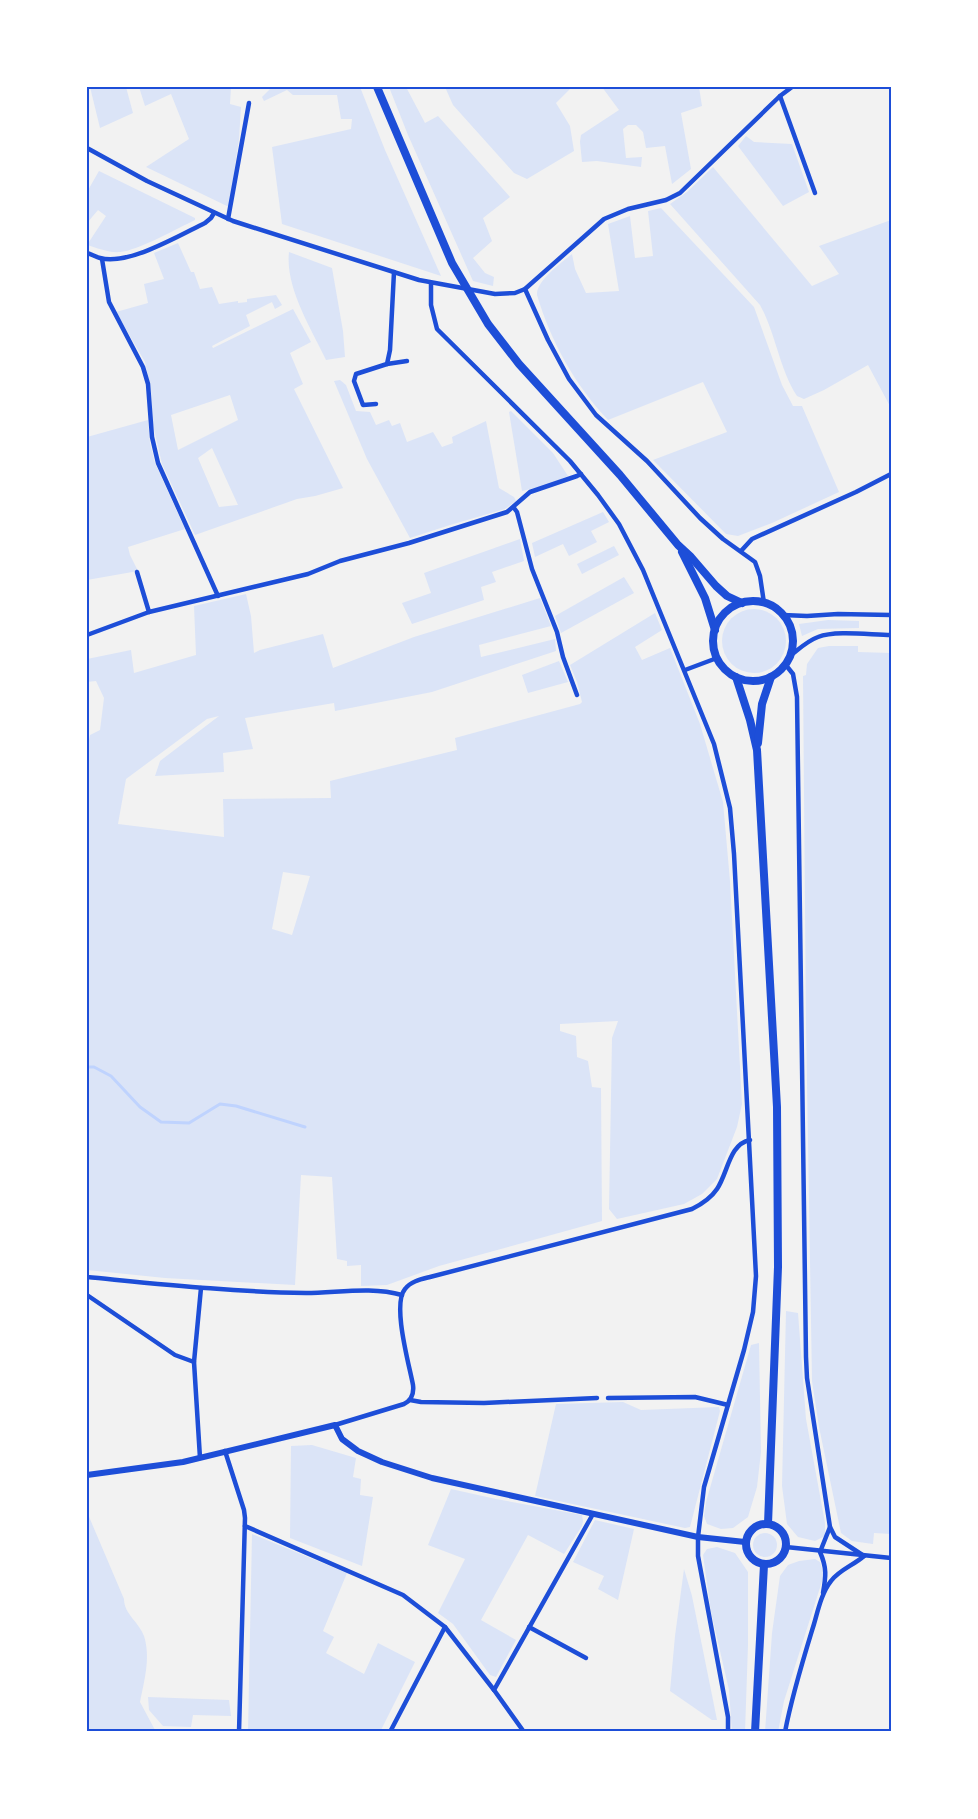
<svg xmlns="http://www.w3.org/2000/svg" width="978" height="1819" viewBox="0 0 978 1819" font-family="Rubik,sans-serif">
  <rect width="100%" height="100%" fill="#f2f2f2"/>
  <g fill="#dbe4f7" fill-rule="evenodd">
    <polygon points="90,87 126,87 133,113 100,128"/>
    <polygon points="139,87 231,87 230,104 241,107 239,139 229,207 146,167 189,139 171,94 145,106"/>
    <polygon points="272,87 360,87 385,150 441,276 282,224 272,147 351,129 352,119 341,119 337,95 293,95 287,90 264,101 262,97"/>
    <polygon points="389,87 406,87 425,123 438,116 510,197 483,218 492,241 473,258 485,273 494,277 493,286 473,281 408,135"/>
    <polygon points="445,87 572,87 556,103 570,126 574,151 527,179 514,173 453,105"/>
    <polygon points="602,87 699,87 702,106 681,113 691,169 672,184 665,146 646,148 643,132 636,125 628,125 623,129 626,158 642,157 641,167 597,161 582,162 580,142 581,135 619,110"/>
    <polygon points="746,136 754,142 792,144 809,192 783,206 738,146"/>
    <path d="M713,167L812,286L839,274L819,246L891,220V408L868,365L824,390L804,399L797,396C779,368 776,334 760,305L670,204L687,192Z"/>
    <path d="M99,171L195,218V220C178,228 137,251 120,252C109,253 97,248 87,245L106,216L98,210L87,223V192Z"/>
    <path d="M661,208L754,307L782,385L793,406H802L839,492L772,523L738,536L726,534L653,460L727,432L703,382L608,420C575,385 551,342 537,295C536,281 561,263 572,254L575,269L586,293L619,291L608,224L630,216L635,258L653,256L648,211Z"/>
    <path d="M178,243L191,272H194L200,289L212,287L219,304L238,301V303L247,302V299L276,295L282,305L275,309L272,302L246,315L250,326L212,346L213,348L293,309L311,342L290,353L303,384L294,389L343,488L315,496L297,499L195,535L162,464L153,425L151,391L145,362L116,312L148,303L144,284L164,279L154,253ZM230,395L238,420L178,450L171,415ZM212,448L238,505H237L219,507L198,458Z"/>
    <path d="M289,252L332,268L343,331L345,357L326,360C311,328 285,288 289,252Z"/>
    <polygon points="340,380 346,385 356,411 370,412 376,425 389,420 392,426 400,423 407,442 433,432 442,447 453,443 452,437 486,421 499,488 514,497 516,501 505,509 450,525 410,538 367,459 334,381"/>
    <polygon points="511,411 553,453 568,476 547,485 522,491 509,412"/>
    <polygon points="148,420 150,443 155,463 185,529 128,547 130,555 138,571 87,580 87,437"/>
    <polygon points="603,512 609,522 591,531 597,542 569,556 563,544 535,557 532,543"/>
    <polygon points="520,539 524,561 492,572 496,582 481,587 484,600 412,624 402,603 431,593 424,573"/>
    <polygon points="614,546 619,555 582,574 577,564"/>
    <polygon points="624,577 634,593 561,633 555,616"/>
    <path d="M246,594L251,616L254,653L260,650L323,634L333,668L414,637L540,598L551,626L479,645L481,657L555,639L556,651L432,692L335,711L334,703L245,718L253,749L223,753L224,772L155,776L160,761L219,716L207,719L126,779L118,824L224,837L223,799L331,798L330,781L457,750L455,738L580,704L582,702L577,682L570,665L655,613L662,630L635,647L642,660L670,648L700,724L723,802L730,881L742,1104L737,1127L717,1179L702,1194L684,1204L617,1219L609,1209L612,1038L618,1021L560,1024V1031L576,1036L577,1057L588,1061L592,1087L601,1088L602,1221L439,1266L387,1285L361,1286V1265L347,1266V1261L337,1259L332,1177L301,1175L295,1285L165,1278L87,1270V750L90,735L100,730L104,698L96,681L87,682V659L131,650L134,673L196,655L194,606ZM283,872L310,876L292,935L272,929Z"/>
    <circle cx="754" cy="641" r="32"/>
    <polygon points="828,620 859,621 859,628 818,629 802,636 799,624"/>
    <polygon points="829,646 858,646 858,652 891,653 891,1534 874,1533 873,1544 852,1541 841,1533 819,1427 812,1381 806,1023 803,676 806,675 807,664 818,648"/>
    <polygon points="559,661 568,682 528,693 522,675"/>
    <polygon points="786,1311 798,1313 806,1419 825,1523 825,1536 815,1541 798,1537 787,1524 782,1486"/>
    <polygon points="759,1343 761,1452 757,1487 748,1517 733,1528 721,1529 707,1524 704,1516 706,1502 751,1345"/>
    <polygon points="623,1402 641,1410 719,1407 720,1411 690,1527 685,1528 535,1496 556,1404"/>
    <polygon points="312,1445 356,1458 353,1477 361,1479 360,1495 373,1497 362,1566 290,1538 291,1446"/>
    <polygon points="451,1489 496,1499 582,1515 583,1521 582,1526 564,1554 528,1535 481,1620 516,1640 496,1677 490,1675 453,1624 438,1613 465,1559 428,1545"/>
    <path d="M87,1512L124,1599C124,1614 139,1622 144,1636C151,1658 144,1681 140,1702L155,1730L87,1729Z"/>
    <polygon points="595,1520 634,1529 618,1600 598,1589 604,1576 573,1562"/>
    <circle cx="765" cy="1545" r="12"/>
    <polygon points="252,1534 347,1573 323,1631 334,1637 326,1653 364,1674 378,1643 415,1662 380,1732 248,1732"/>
    <polygon points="717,1547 735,1553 748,1572 748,1645 745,1732 732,1732 729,1690 711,1612 703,1555 707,1549"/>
    <polygon points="815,1559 820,1562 824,1575 784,1701 778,1732 765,1732 772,1633 780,1576 788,1565 799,1561"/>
    <polygon points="684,1569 692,1596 717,1720 712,1720 670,1691 675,1636"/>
    <polygon points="148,1697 229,1700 231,1716 193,1715 191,1727 163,1726 149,1710"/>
  </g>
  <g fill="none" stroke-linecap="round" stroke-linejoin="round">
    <polyline stroke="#bfd3fe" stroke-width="3" points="87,1067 94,1067 111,1076 140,1107 161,1122 189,1123 220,1104 236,1106 305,1127"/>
    <g stroke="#1d4ed8" stroke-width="4.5">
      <polyline points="780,96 815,193"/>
      <polyline points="87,148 147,181 233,221 419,280 495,294 515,293 525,289 604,219 628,209 666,200 680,193 780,96 792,87"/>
      <polyline points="228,219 249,103"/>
      <path d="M87,253C91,254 96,257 100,258C128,266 180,235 205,223L211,218L214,213"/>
      <polyline points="102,259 109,302 143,367 148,384 152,437 158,463 218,596"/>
      <polyline points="431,283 431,305 437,329 570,461 598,495 619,524 643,570 714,744 730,808 734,854 756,1276 753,1312 744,1350 704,1487 698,1537 698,1556 728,1717 728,1732"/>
      <polyline points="525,289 548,340 569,379 596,415 647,461 700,518 723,539 755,562 760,576 764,603"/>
      <polyline points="387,364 407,361"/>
      <polyline points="376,404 363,405 354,381 356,374 387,364 390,350 394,272"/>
      <polyline points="514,508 517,512 532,569 557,632 563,657 577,695"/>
      <polyline points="741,551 752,539 856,492 891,474"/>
      <polyline points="137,572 149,612"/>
      <polyline points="783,615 807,616 838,614 891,615"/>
      <polyline points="87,635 149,612 308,574 340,561 409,543 507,512 530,492 577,476 581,474"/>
      <path d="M790,656C799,649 807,641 818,637C836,630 871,635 891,635"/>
      <polyline points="785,664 793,674 797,697 806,1357 807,1378 830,1527 835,1537 864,1556"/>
      <polyline points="685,670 717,658"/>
      <path d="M87,1277C160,1284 233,1292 306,1293C337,1293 371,1286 402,1295"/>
      <polyline points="87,1295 175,1355 194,1362"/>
      <polyline points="608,1398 695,1397 728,1405"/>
      <polyline points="410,1400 421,1402 484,1403 597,1398"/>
      <path d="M335,1425L404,1404C412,1400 414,1393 413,1385C409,1364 392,1304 405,1289C411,1281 422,1279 430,1277L692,1209C702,1204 711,1198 717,1189C728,1173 729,1144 750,1140"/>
      <polyline points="225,1451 244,1510 245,1518 239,1732"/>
      <polyline points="200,1458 194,1362 201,1288"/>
      <polyline points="245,1526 403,1595 445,1627 494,1690 524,1732"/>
      <polyline points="786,1547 891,1558"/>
      <path d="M823,1593C826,1576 827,1568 820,1552L830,1527"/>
      <polyline points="529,1627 586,1658"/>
      <polyline points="494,1690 593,1514"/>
      <polyline points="390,1732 445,1627"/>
      <path d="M785,1732C792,1695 803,1660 814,1624C818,1610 822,1592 831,1581C839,1570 854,1565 864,1556"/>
    </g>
    <polyline stroke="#1d4ed8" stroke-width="6" points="87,1475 183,1462 335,1425 342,1439 358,1451 382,1462 432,1478 698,1537 745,1542"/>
    <g stroke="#1d4ed8" stroke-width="8">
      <polyline points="377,87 452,263 488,324 519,364 620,475 678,545 691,557 716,586 727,596 742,603"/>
      <polyline points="682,552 705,598 715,630"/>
      <circle cx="753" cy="641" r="40"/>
      <polyline points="736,677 750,720 757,750 777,1107 778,1267 768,1524"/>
      <polyline points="758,743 762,704 771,677"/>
      <circle cx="766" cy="1544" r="20"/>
      <polyline points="755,1732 764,1565"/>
    </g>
  </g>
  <rect width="978" height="1819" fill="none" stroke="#ffffff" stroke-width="177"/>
  <rect x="88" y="88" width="802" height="1642" fill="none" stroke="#1d4ed8" stroke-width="2"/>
</svg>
